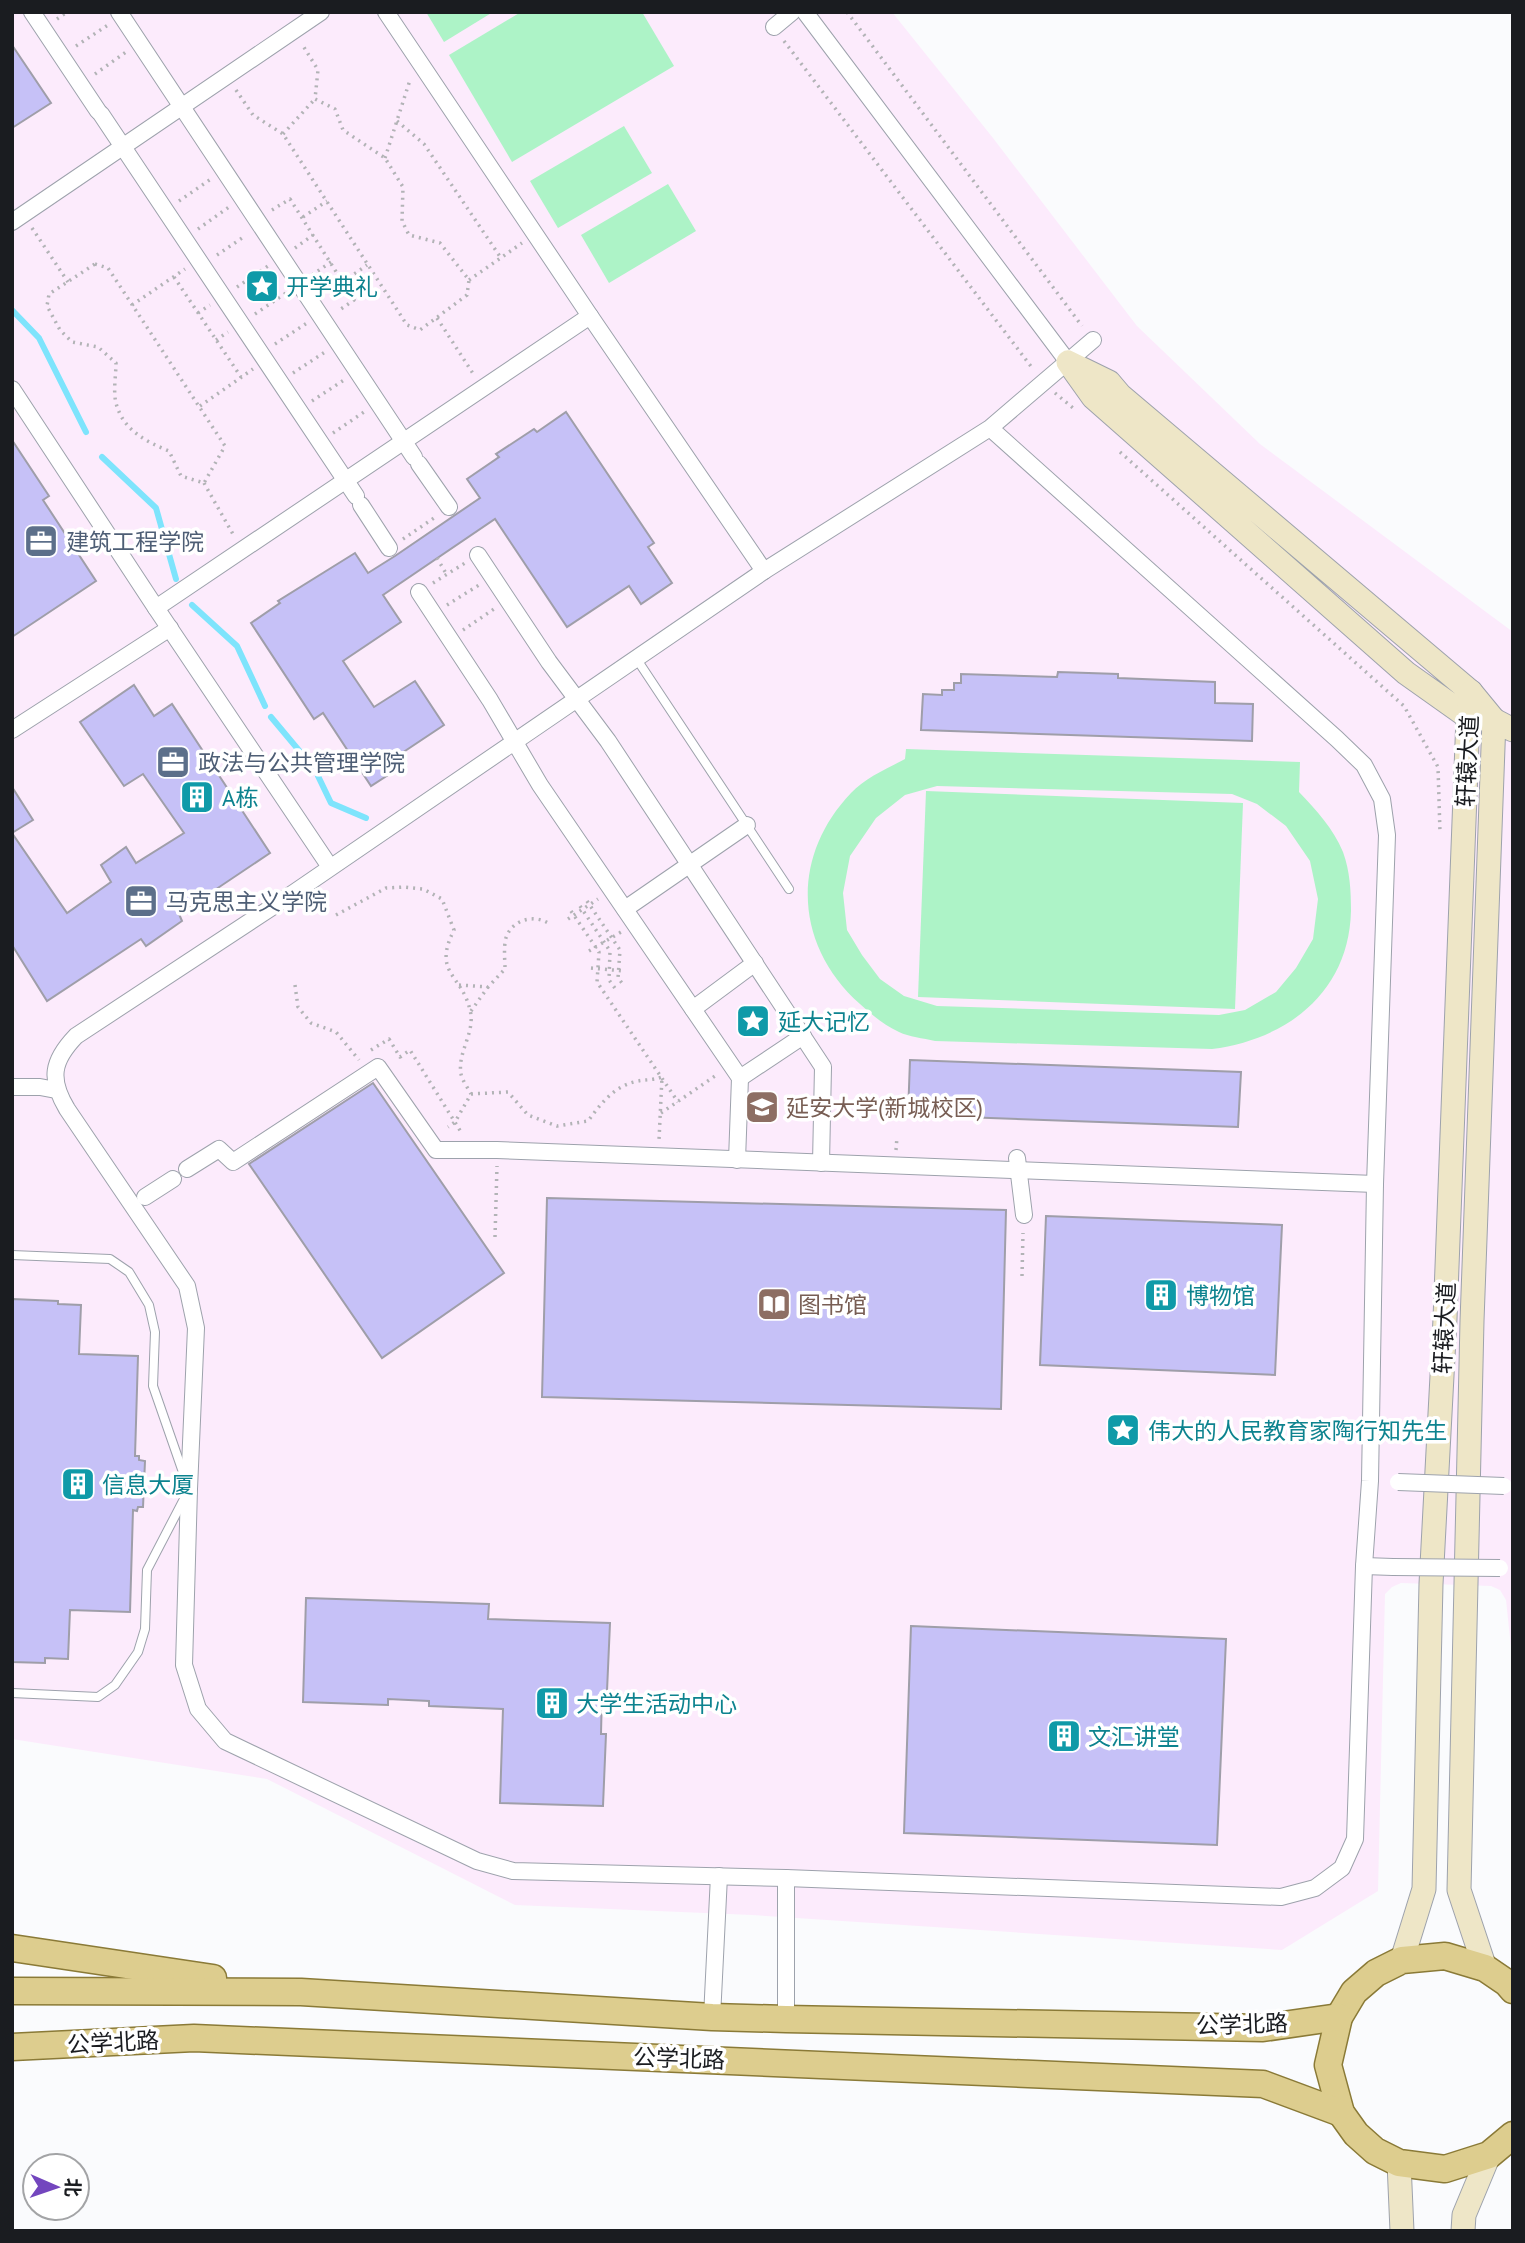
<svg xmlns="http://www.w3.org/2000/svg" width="1525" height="2243" viewBox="0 0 1525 2243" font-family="'PT Sans','Noto Sans SC',sans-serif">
  <rect width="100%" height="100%" fill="#fafbfd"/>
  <polygon fill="#fcebfc" points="12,12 892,12 993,138 1137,326 1260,444 1513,632 1513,1666 1506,1600 1500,1590 1491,1586 1401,1583 1392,1587 1385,1594 1378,1891 1282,1950 752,1915 515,1905 267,1779 12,1739"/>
  <g fill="#adf3c7" fill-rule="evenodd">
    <polygon points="426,12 493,12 444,42"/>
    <polygon points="521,12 642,12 674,66 512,162 449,55"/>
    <polygon points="624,126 652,173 558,228 530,181"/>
    <polygon points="668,184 696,231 609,283 581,235"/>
    <path d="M906,749L1300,762L1299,792C1317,811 1333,828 1343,852C1350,871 1351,891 1351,911C1349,992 1288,1039 1212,1049L935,1041C923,1038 909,1037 899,1032C884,1025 872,1015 860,1004C794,945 790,857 851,793C865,778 888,768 905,759ZM937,786L1232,794L1257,804L1286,826L1310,861L1318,899L1313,939L1296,968L1276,992L1245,1010L1219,1015L937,1006L904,996L880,979L862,955L847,930L843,893L850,856L876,818L905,795Z"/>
    <polygon points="926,791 1243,803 1235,1009 918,997"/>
  </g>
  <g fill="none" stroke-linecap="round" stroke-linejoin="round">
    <g stroke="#7ee4fc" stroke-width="6">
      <polyline points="12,310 39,338 86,432"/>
      <polyline points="102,457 156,508 176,579"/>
      <polyline points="192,605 237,646 265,706"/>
      <polyline points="271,717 312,766"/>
      <polyline points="318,776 331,803 366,818"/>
    </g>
  </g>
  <g fill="#c6c1f7" stroke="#9f9ea9" stroke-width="2">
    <polygon points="12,45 51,103 12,128"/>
    <polygon points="566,412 654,543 648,547 672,583 641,604 629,586 567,627 495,519 383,595 401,622 343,661 374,707 415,681 444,725 396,757 402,766 371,786 323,713 314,719 251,623 280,603 278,601 355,553 368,573 395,556 480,498 467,479 499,457 496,454 534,429 537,432"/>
    <polygon points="12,440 49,496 43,500 96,581 12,637"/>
    <polygon points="1058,672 1118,674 1118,678 1215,682 1215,703 1253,704 1252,741 921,730 923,694 942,695 942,690 954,690 954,683 961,683 961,674 1057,677"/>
    <polygon points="134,685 154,716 172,704 270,853 179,914 182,921 146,946 141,939 47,1001 12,945 12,787 33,820 12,833 67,913 111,882 101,865 126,847 136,863 184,833 143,774 124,786 80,722"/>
    <polygon points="910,1060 1241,1072 1238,1127 908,1115"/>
    <polygon points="373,1083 504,1273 382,1358 249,1164"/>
    <polygon points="547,1198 1006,1210 1001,1409 542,1397"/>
    <polygon points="1046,1216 1282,1225 1275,1375 1040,1365"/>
    <polygon points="12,1299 58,1301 58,1304 81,1305 79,1354 138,1356 135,1456 139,1456 139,1460 145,1461 143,1507 138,1507 137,1511 133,1510 130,1612 70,1610 68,1659 45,1658 45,1663 12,1662"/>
    <polygon points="306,1598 489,1604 488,1619 610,1623 607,1691 602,1691 601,1734 606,1734 603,1806 500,1803 503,1709 429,1706 429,1701 388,1699 388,1705 303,1702"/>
    <polygon points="911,1626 1226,1639 1217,1845 904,1833"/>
  </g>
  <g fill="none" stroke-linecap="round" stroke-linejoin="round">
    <g stroke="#9da2ac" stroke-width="10">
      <g id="lane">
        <polyline points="636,658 789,889"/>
        <polyline points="12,1255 110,1259 129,1272 149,1305 155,1332 153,1386 185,1478"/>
        <polyline points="12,1693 98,1697 115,1685 138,1652 145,1629 147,1570 185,1497"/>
      </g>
    </g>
    <g stroke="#9da2ac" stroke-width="18">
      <g id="street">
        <polyline points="32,12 98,111"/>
        <polyline points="119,12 414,457"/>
        <polyline points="386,12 590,316 764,571"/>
        <polyline points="805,12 1068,362"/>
        <polyline points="774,27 792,12"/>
        <polyline points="101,114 356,496"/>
        <polyline points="12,222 321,12"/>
        <polyline points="12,389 156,608 330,867"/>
        <path d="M990,428L1337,739L1364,765L1382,799L1387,835L1375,1184L1370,1481L1364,1566L1355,1839L1342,1868L1315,1888L1281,1897L786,1878L513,1871L477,1861L225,1741L198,1709L184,1665L189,1489L196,1328L187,1286L67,1109C49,1079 52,1061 76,1036L295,892L764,571L990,428L1093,340"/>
        <polyline points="419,464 449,507"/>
        <polyline points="361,505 389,548"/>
        <polyline points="478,555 549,662 608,741 823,1067 821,1163"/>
        <polyline points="419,592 490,700 540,785 740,1078 737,1160"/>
        <polyline points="156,608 590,316"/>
        <polyline points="12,730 170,628"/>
        <polyline points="625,909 747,825"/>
        <polyline points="693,1009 755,963"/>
        <polyline points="740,1078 803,1036"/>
        <polyline points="12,1087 40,1087 56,1090"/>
        <polyline points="1017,1158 1024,1215"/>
        <polyline points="187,1169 219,1149 233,1162 378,1067 436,1150 497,1150 1375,1184"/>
        <polyline points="145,1197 173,1179"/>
        <polyline points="1364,1566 1393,1567"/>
        <polyline points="786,1878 786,2019"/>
        <polyline points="712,2017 719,1876"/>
      </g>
    </g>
    <g stroke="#9da2ac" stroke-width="25">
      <g id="secondary">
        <polygon points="1068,362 1109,382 1120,395 1471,692 1494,720 1468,717 1406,673 1093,397"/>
        <polyline points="1402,1960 1424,1889 1431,1584 1445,1319 1468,717 1471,692"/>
        <polyline points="1485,1968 1459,1890 1472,1321 1494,720 1513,730"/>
        <polyline points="1399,2163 1402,2231"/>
        <polyline points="1463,2231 1464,2215 1489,2155"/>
      </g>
    </g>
    <g stroke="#8a7a37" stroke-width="29">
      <g id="primary">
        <polyline points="12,1948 213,1978"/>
        <polyline points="1513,1990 1507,1983 1485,1968 1445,1956 1402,1960 1376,1973 1354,1992 1339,2017 1328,2065 1341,2113 1356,2134 1375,2151 1399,2163 1445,2169 1489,2155 1513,2135"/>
        <polyline points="12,1991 301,1992 712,2017 786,2019 1263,2028 1339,2017"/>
        <polyline points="12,2047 194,2038 1263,2084 1341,2113"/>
      </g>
    </g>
    <g stroke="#b2b3b6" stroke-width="3.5" stroke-dasharray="2 5" stroke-linecap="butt">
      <polyline points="847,12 1082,326"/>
      <polyline points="57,19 67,12"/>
      <polyline points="784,41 1033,369"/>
      <polyline points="76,46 108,25"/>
      <polyline points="95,74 126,52"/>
      <polyline points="236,90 253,115 283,134 407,325 420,330 467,295 469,280 440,243 409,235 402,221 403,187 385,158 343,130 335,109 315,99 318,70 302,44"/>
      <polyline points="397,121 424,144 501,258"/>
      <polyline points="283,134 315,99"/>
      <polyline points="385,158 410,80"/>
      <polyline points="179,201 211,179"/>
      <polyline points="272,210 290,199 354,300 338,311"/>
      <polyline points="303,217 327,201"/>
      <polyline points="32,228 68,282"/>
      <polyline points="198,229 229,207"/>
      <polyline points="295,248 313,235"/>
      <polyline points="217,255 245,236"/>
      <path d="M95,264L108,268L225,446L204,483L181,476L169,451C145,441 123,430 116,403C113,391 116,375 116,363L98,347L72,342L60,330L47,306L49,294Z"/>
      <polyline points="312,275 331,262"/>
      <polyline points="174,277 241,377"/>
      <polyline points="469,280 522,243"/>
      <polyline points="343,282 367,265"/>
      <polyline points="237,287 268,266"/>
      <polyline points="132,305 185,269"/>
      <polyline points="198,313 210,305"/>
      <polyline points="255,314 286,293"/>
      <polyline points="437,318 474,375"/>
      <polyline points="216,340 228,332"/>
      <polyline points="275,344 307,323"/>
      <polyline points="293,373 325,352"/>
      <polyline points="1055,393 1073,408"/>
      <polyline points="312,401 344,380"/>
      <polyline points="200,406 253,369"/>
      <polyline points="333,433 364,412"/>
      <polyline points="1120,452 1404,706 1438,767 1440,833"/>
      <polyline points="204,483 234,536"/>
      <polyline points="403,539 434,518"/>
      <polyline points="437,558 447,575"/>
      <polyline points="433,583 465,563"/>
      <polyline points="447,605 479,585"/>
      <polyline points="463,630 494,609"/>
      <polyline points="587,901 620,950 618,978 622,983"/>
      <polyline points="580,906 610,951 609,980 617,991"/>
      <polyline points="571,911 599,952 597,982 678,1102"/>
      <path d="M336,915L386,888L404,887L423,889L442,899L454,930C432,974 462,974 470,1010C476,1032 457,1052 461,1074C462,1080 468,1088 471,1094L455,1122L448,1127"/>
      <polyline points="568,919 598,899"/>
      <polyline points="589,951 621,932"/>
      <polyline points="591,968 624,971"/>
      <polyline points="295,985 298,1007 311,1023 336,1032 359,1060"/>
      <path d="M459,985L488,987L505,969C505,960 503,944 507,935C515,918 537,914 551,925"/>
      <polyline points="471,1011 488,987"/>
      <polyline points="371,1050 389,1039 400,1057 410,1050 461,1132"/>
      <path d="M471,1094L508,1092L528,1115L557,1126L588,1121C600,1105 613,1087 634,1082C644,1079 650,1081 662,1077L659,1140"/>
      <polyline points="661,1113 718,1074"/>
      <polyline points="896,1150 897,1137"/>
      <polyline points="495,1237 497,1166"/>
      <polyline points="1022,1276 1023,1233"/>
    </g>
    <use href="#lane" stroke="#fff" stroke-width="8"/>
    <use href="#street" stroke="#fff" stroke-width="16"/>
    <use href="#secondary" stroke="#eee6c7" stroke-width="23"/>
    <use href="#primary" stroke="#ddcd8e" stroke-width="26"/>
    <g stroke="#9da2ac" stroke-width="18" stroke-linecap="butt">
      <g id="street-bridge">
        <polyline points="1398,1482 1504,1486"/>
        <polyline points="1393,1567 1500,1568"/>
      </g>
    </g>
    <use href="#street-bridge" stroke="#fff" stroke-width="16"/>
  </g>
  <defs>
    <g id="sight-square" transform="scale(1.75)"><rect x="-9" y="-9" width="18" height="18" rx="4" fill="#0f9aa8" stroke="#fff"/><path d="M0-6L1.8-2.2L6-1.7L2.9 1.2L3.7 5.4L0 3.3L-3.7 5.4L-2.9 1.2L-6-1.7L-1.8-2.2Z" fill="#fff"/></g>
    <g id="office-square" transform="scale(1.75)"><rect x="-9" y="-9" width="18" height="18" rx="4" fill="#5c6f8a" stroke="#fff"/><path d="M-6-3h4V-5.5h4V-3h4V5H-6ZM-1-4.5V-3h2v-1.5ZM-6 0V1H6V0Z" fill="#fff"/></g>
    <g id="building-square" transform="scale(1.75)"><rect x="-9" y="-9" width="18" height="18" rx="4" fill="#0f9aa8" stroke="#fff"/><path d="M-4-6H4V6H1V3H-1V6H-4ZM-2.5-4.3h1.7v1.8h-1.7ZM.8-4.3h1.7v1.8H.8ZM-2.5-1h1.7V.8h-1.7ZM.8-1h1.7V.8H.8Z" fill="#fff"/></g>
    <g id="university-square" transform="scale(1.75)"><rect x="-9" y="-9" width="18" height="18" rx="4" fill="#8d6e63" stroke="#fff"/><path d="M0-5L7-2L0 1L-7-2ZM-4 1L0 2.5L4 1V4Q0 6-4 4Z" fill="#fff"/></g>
    <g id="library-square" transform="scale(1.75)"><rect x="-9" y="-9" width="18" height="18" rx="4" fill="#8d6e63" stroke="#fff"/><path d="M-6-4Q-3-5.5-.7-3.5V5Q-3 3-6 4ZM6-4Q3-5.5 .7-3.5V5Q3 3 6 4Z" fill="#fff"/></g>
  </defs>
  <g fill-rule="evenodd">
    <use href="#sight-square" x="262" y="286"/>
    <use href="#office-square" x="41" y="541"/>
    <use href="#office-square" x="173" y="762"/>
    <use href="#building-square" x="197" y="797"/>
    <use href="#office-square" x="141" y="901"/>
    <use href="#sight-square" x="753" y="1021"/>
    <use href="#university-square" x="762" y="1107"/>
    <use href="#building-square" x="1161" y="1295"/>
    <use href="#library-square" x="774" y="1304"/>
    <use href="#sight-square" x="1123" y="1430"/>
    <use href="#building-square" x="78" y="1484"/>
    <use href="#building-square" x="552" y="1703"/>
    <use href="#building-square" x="1064" y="1736"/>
  </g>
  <g text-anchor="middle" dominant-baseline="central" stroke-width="7" stroke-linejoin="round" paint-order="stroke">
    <g font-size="23" fill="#0d838f" stroke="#fff" text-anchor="start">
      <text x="286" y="286">开学典礼</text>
      <text x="222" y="797">A栋</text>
      <text x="778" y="1021">延大记忆</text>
      <text x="1186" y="1295">博物馆</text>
      <text x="1148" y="1430">伟大的人民教育家陶行知先生</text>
      <text x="102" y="1484">信息大厦</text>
      <text x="576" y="1703">大学生活动中心</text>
      <text x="1088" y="1736">文汇讲堂</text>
    </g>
    <g font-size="23" fill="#4e5e75" stroke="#fff" text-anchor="start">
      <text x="66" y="541">建筑工程学院</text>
      <text x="198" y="762">政法与公共管理学院</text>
      <text x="166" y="901">马克思主义学院</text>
    </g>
    <g font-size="23" fill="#1a1c20" stroke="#fff">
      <text transform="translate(1467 761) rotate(-87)">轩辕大道</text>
      <text transform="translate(1444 1328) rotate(-87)">轩辕大道</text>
      <text transform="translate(1242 2024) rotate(-2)">公学北路</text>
      <text transform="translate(113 2042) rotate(-3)">公学北路</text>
      <text transform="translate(679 2058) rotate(2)">公学北路</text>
    </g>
    <g font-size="23" fill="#785e54" stroke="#fff" text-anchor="start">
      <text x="786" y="1107">延安大学(新城校区)</text>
      <text x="798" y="1304">图书馆</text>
    </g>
  </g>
  <rect width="1525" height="2243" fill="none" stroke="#1a1c20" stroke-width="28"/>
  <g transform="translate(56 2187) rotate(92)"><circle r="33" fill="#ffffff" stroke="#a3a4a6" stroke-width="2"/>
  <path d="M0-5L12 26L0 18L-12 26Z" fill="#7346be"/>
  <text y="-10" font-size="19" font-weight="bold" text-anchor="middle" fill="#1a1c20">北</text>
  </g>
</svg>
